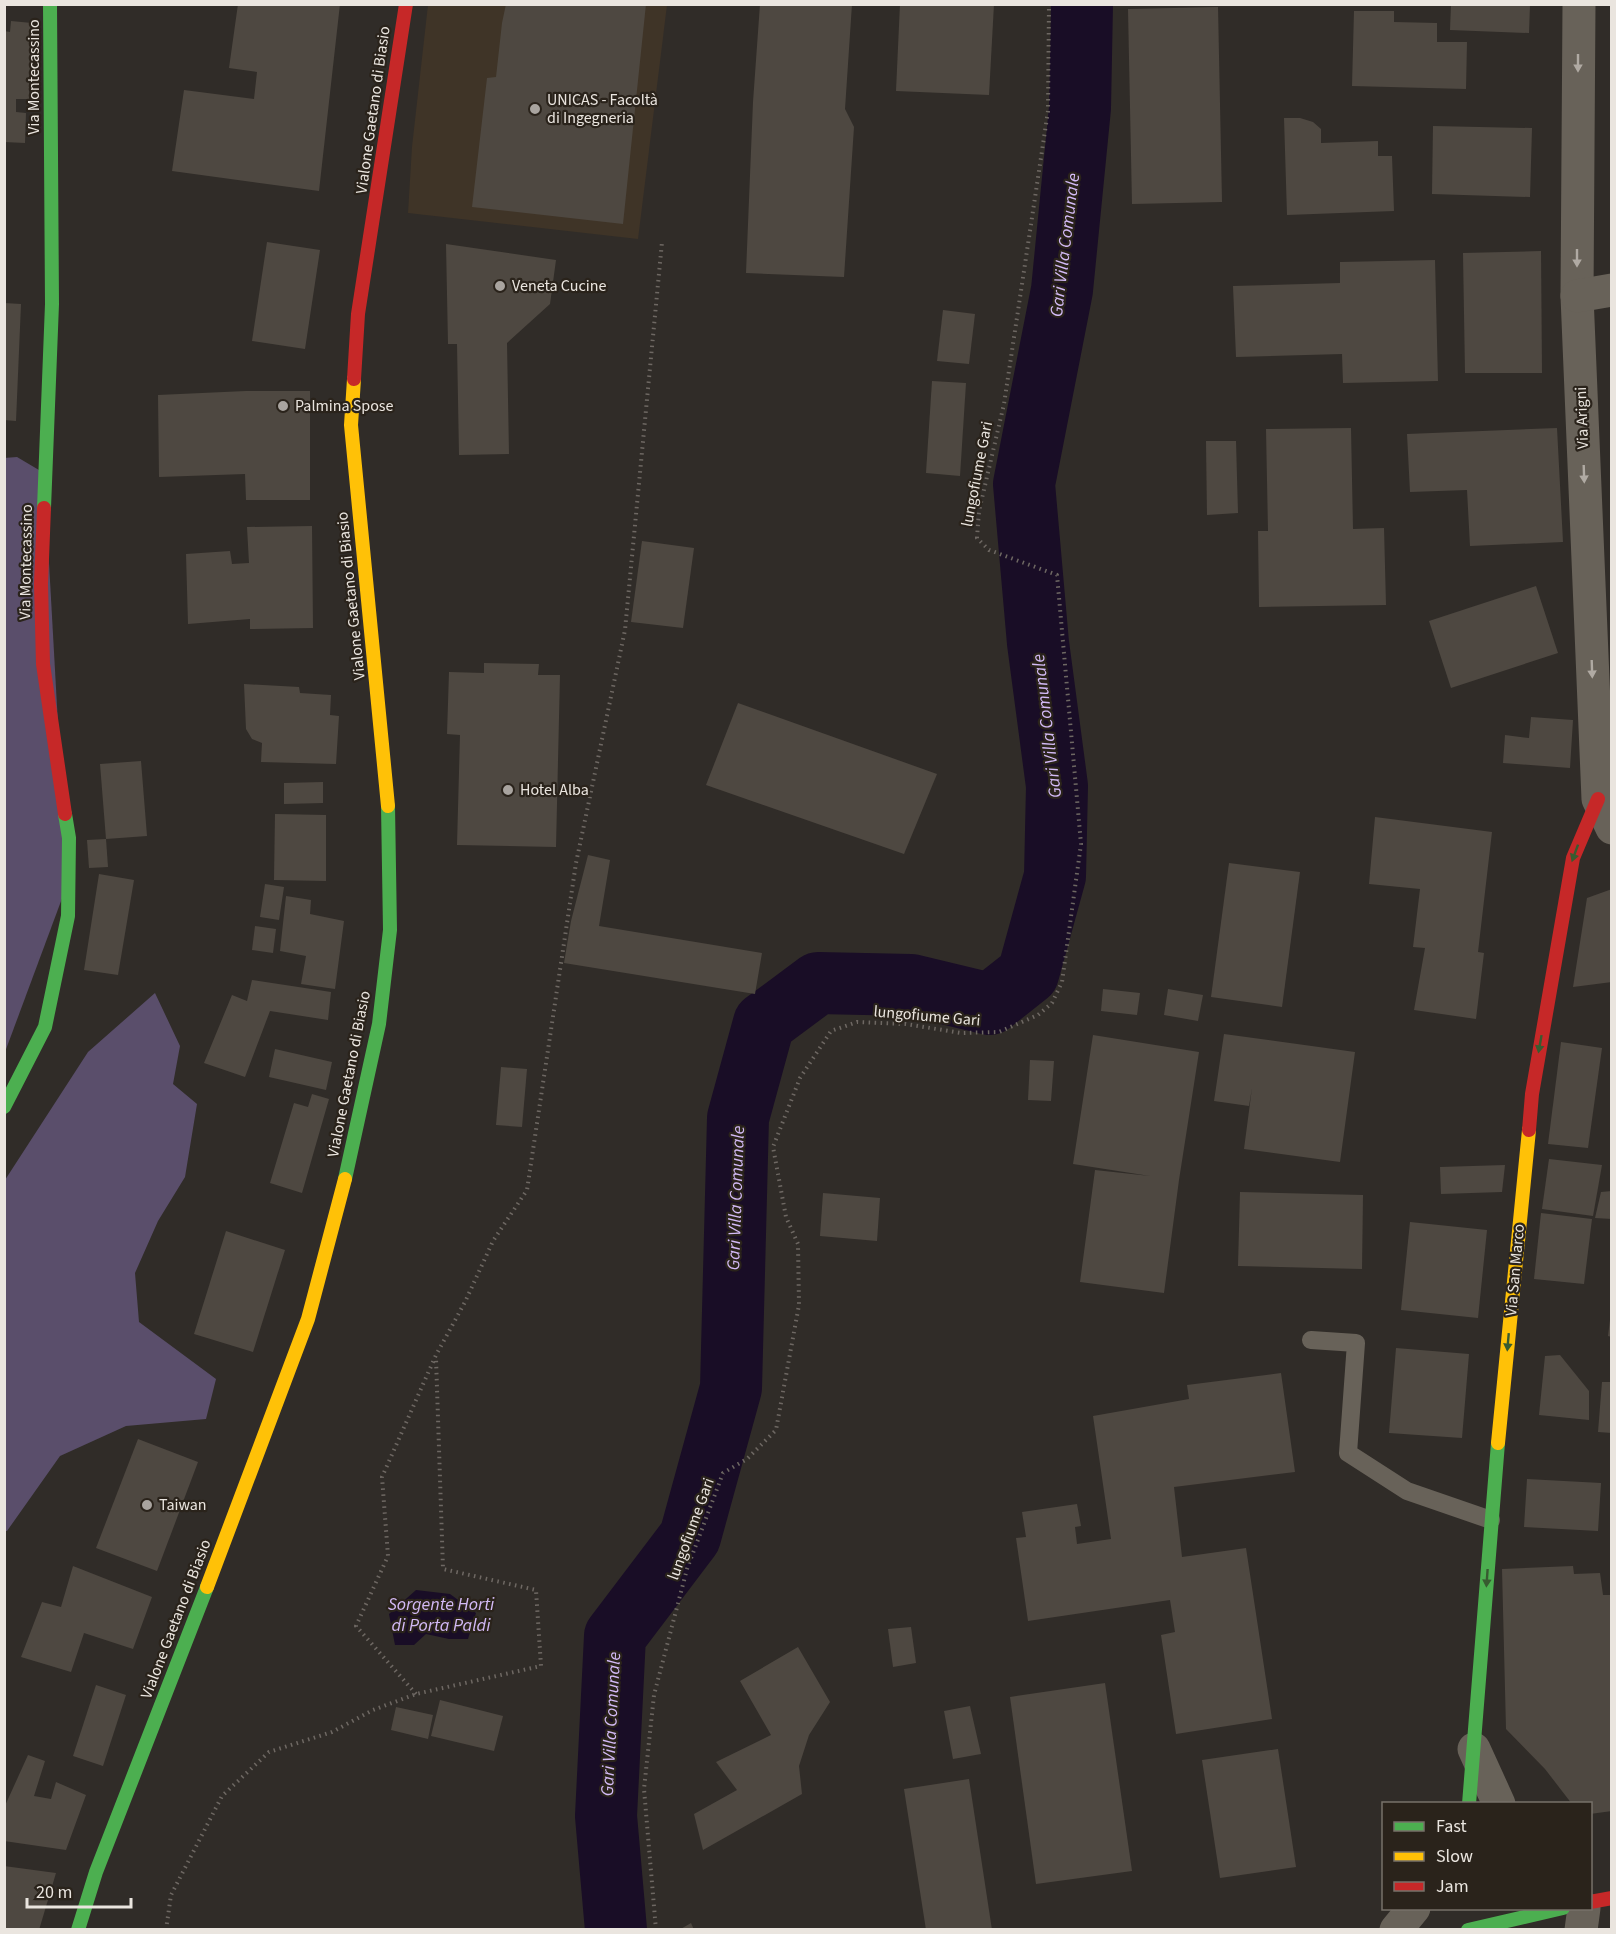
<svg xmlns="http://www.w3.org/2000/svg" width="1616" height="1934" viewBox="0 0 1616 1934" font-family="'Source Sans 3',sans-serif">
  <rect width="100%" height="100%" fill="#302c28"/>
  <polygon fill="#3f3427" points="428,5 667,5 638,239 408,213 412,147"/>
  <g fill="#5a4e6b">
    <polygon points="17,457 44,473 67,885 5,1052 4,458"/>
    <polygon points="155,993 180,1046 173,1084 197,1104 185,1177 158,1221 135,1273 139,1322 216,1379 206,1419 126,1426 60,1456 7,1531 5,1531 5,1180 88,1052"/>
  </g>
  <polygon fill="#190d26" points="416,1590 450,1594 476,1613 468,1639 449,1639 426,1634 414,1645 395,1645 389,1614"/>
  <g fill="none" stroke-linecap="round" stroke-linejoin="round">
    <polyline stroke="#190d26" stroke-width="62" points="616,1930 606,1816 615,1636 690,1537 731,1388 738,1118 764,1023 818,983 911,985 990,1004 1028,974 1055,876 1057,786 1038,643 1024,484 1062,290 1080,108 1082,4"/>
  </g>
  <g fill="#4e4841">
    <polygon points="238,4 340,4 319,191 172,171 184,90 254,99 257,72 229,68"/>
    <polygon points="506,4 646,4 623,224 472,207 487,78 496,77 502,23"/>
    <polygon points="760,4 852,4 845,109 854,127 844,277 746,273 753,102"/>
    <polygon points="900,4 994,4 989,95 896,91"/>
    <polygon points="1451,5 1530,5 1529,33 1450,30"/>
    <polygon points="1218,7 1222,202 1132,204 1128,9"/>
    <polygon points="1354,11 1394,11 1394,22 1437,23 1437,42 1467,42 1466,89 1352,86"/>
    <polygon points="11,21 32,23 31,40 35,41 33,64 30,64 29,99 16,99 16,112 26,113 25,143 4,142 4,31 10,32"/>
    <polygon points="1284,118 1300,118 1313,122 1321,129 1321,143 1378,141 1378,156 1392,156 1394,211 1287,215"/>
    <polygon points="1433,126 1532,128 1530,197 1432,194"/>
    <polygon points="267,242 320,250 305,349 252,341"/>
    <polygon points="446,244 556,260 550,304 507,343 509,454 459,455 457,344 448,344"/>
    <polygon points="1541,251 1542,373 1465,373 1463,253"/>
    <polygon points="1435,260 1438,381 1343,383 1342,354 1236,357 1233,286 1340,283 1340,262"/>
    <polygon points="4,303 21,304 16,421 4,420"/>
    <polygon points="943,310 975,314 969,364 937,361"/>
    <polygon points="932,381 966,383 960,476 926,473"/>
    <polygon points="246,391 310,391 310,500 246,500 245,474 159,477 158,395"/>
    <polygon points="1351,428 1353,529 1384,528 1386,605 1259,607 1258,531 1268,531 1266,429"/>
    <polygon points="1557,428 1563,542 1470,546 1467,490 1410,492 1407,434"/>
    <polygon points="1206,441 1236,441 1238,513 1207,515"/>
    <polygon points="312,526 313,628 250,629 250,619 188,624 186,554 230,551 232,564 249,563 247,527"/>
    <polygon points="642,541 694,548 683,628 631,622"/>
    <polygon points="1536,586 1558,653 1451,688 1429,621"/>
    <polygon points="484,663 539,664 538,675 560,675 556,847 457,845 460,735 447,734 449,672 484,673"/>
    <polygon points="244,684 299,687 300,693 331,695 330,715 339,716 336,764 261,762 262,743 252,739 246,729"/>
    <polygon points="738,703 937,774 904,854 706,785"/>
    <polygon points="1531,717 1573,720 1570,768 1503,763 1505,735 1529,738"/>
    <polygon points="141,761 147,836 106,839 100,764"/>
    <polygon points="323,782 323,803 284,804 284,783"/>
    <polygon points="275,814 326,815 326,881 274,880"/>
    <polygon points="1375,817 1492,832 1478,952 1484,953 1476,1019 1414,1010 1425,948 1413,947 1420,889 1369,884"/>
    <polygon points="106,839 108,867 89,868 87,840"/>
    <polygon points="588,855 610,860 599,926 762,953 755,994 564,963 571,921"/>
    <polygon points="1229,863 1300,872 1282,1007 1211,997"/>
    <polygon points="99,874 134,880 118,975 84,970"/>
    <polygon points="265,884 284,887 279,920 260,917"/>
    <polygon points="1612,889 1612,982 1573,987 1587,898"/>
    <polygon points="286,896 311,900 310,914 344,921 335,989 301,984 306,956 280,951"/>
    <polygon points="255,926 276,929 273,953 252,950"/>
    <polygon points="252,980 331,992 328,1020 270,1011 245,1077 204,1063 232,995 247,1001"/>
    <polygon points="1103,989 1140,993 1137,1015 1101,1011"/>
    <polygon points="1168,989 1203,995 1198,1021 1164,1015"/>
    <polygon points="1224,1034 1355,1052 1340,1162 1244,1149 1252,1088 1249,1106 1214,1101"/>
    <polygon points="1093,1035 1199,1052 1179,1180 1164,1293 1080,1282 1095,1170 1150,1176 1073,1164"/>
    <polygon points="1561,1042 1602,1048 1588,1148 1548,1144"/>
    <polygon points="275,1049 332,1062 326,1090 269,1077"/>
    <polygon points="1030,1060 1054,1061 1051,1101 1028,1100"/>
    <polygon points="501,1067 527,1069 522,1127 496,1125"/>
    <polygon points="312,1094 329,1099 302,1193 270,1183 294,1103 308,1107"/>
    <polygon points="1549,1159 1602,1165 1593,1216 1542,1209"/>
    <polygon points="1505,1165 1502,1192 1441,1194 1440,1167"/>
    <polygon points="1612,1191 1612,1219 1595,1218 1601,1192"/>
    <polygon points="1240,1192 1363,1195 1362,1269 1238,1266"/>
    <polygon points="823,1193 880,1198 877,1241 820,1236"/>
    <polygon points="1541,1213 1592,1219 1584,1284 1534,1279"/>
    <polygon points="1410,1222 1487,1230 1478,1318 1401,1310"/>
    <polygon points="226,1231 285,1250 253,1352 194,1334"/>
    <polygon points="1610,1320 1612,1320 1612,1337 1608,1336"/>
    <polygon points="1396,1348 1469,1354 1462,1438 1389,1433"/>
    <polygon points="1560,1355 1589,1391 1589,1420 1539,1415 1545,1356"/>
    <polygon points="1281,1373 1295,1472 1174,1487 1182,1557 1246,1548 1272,1719 1176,1734 1161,1635 1175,1632 1170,1600 1028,1621 1016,1538 1026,1537 1022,1512 1077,1504 1081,1526 1075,1527 1077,1544 1111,1539 1093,1416 1189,1399 1187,1385"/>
    <polygon points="1602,1382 1612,1382 1612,1433 1598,1432"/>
    <polygon points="138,1439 198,1462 157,1571 96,1548"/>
    <polygon points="1527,1479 1601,1483 1598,1531 1524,1527"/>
    <polygon points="73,1566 152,1597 133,1649 84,1633 71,1672 21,1657 42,1602 61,1607"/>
    <polygon points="1573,1566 1574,1574 1600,1573 1603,1595 1612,1595 1612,1811 1590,1814 1590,1804 1572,1804 1545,1769 1506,1729 1502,1569"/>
    <polygon points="911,1627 916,1663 893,1667 888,1629"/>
    <polygon points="798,1647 830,1702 809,1735 799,1766 802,1794 703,1850 694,1814 737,1790 716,1762 771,1735 740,1681"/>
    <polygon points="1105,1683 1132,1871 1036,1884 1010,1697"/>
    <polygon points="96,1685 126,1695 103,1766 73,1756"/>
    <polygon points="440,1700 503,1716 494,1751 431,1736"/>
    <polygon points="970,1706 981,1754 953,1759 944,1711"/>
    <polygon points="396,1707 433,1715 428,1739 391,1730"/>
    <polygon points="1278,1749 1296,1867 1220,1878 1202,1760"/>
    <polygon points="28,1755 45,1761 34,1796 51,1799 56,1782 86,1795 66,1850 4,1841 4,1808"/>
    <polygon points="969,1779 992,1930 926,1930 904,1789"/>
    <polygon points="4,1866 56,1873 39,1930 4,1930"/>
    <polygon points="691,1923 694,1930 679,1930"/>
  </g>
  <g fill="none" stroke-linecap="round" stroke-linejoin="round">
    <g stroke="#6e6863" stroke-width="4" stroke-dasharray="1.5 4.5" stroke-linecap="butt">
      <polyline points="416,1694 356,1626 388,1556 382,1477 436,1355 465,1302 493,1241 527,1190 576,863 625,630 662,242"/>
      <polyline points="166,1930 171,1895 222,1796 269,1752 332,1732 373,1710 416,1694 541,1666 536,1590 443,1569 436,1358"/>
      <polyline points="656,1930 644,1789 654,1695 687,1569 723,1473 747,1459 776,1430 799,1305 798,1244 786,1217 773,1147 800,1078 831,1031 857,1022 906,1024 961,1033 999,1032 1038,1015 1052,1003 1062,982 1081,844 1057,575 989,550 977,538 979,511 1004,404 1048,111 1049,4"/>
    </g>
    <polyline stroke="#686259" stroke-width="18" points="1311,1340 1356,1343 1348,1453 1407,1491 1491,1520"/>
    <g stroke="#686259" stroke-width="33">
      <polyline points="1579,4 1577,296 1598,799 1612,828"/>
      <polyline points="1577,296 1612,290"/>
      <polyline points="1474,1749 1499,1804"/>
      <polyline points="1396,1930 1414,1908"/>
      <polyline points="1581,1930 1584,1908"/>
    </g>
    <g stroke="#4caf50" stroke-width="14">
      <polyline points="44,508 52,304 50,4"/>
      <polyline points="4,1107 45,1027 68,916 69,838 65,814"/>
      <polyline points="345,1179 379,1024 390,930 388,806"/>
      <polyline points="1469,1804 1498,1443"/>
      <polyline points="78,1930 96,1872 207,1587"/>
      <polyline points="1468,1930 1563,1908"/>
    </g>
    <g stroke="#ffc107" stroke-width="14">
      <polyline points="354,379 351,425 388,806"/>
      <polyline points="1498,1443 1529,1130"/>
      <polyline points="207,1587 308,1319 345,1179"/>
    </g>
    <g stroke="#c62828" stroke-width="14">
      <polyline points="354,379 358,314 406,4"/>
      <polyline points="44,508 41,584 43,664 65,814"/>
      <polyline points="1529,1130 1532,1094 1573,858 1598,799"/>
      <polyline points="1590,1902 1612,1898"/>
    </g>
  </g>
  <defs><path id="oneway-solid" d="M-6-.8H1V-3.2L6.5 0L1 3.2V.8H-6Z" transform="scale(1.5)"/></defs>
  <g fill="#b0aaa3">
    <use href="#oneway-solid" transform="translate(1578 63) rotate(90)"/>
    <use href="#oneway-solid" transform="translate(1577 258) rotate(90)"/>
    <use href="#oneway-solid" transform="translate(1584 474) rotate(88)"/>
    <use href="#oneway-solid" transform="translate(1592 669) rotate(88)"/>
  </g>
  <g fill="#385b30">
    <use href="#oneway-solid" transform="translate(1575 853) rotate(110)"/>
    <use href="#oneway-solid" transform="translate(1540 1044) rotate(100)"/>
    <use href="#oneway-solid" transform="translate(1508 1342) rotate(95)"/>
    <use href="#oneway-solid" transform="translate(1487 1578) rotate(94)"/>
  </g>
  <g fill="#a9a49f" stroke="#2a231b" stroke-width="2">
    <circle cx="535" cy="109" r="6"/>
    <circle cx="500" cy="286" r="6"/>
    <circle cx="283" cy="406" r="6"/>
    <circle cx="508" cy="790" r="6"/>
    <circle cx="147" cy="1505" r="6"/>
  </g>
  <g text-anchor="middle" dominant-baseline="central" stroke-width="4.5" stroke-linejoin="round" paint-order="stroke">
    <g font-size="16" fill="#eae5df" stroke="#2a231b">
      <text transform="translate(34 77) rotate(-90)">Via Montecassino</text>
      <text transform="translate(373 110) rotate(-82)">Vialone Gaetano di Biasio</text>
      <text transform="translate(1582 418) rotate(-92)">Via Arigni</text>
      <text transform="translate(977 474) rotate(-79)">lungofiume Gari</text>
      <text transform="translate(26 562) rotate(-89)">Via Montecassino</text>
      <text transform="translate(351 596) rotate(-96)">Vialone Gaetano di Biasio</text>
      <text transform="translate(927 1016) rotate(5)">lungofiume Gari</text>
      <text transform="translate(349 1074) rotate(-79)">Vialone Gaetano di Biasio</text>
      <text transform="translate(1515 1270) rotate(-85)">Via San Marco</text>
      <text transform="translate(691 1529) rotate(-70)">lungofiume Gari</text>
      <text transform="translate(176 1619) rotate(-69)">Vialone Gaetano di Biasio</text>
    </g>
    <g font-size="16" fill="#eae5df" stroke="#2a231b" text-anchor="start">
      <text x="547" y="100">UNICAS - Facoltà<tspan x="547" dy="18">di Ingegneria</tspan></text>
      <text x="512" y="286">Veneta Cucine</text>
      <text x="295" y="406">Palmina Spose</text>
      <text x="520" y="790">Hotel Alba</text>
      <text x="159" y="1505">Taiwan</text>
    </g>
    <g font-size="18" font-style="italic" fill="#d3baf6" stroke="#2a231b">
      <text transform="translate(1065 245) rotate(-83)">Gari Villa Comunale</text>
      <text transform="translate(1047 726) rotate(-97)">Gari Villa Comunale</text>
      <text transform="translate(736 1198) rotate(-88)">Gari Villa Comunale</text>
      <text x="441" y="1604">Sorgente Horti<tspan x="441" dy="21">di Porta Paldi</tspan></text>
      <text transform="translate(611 1724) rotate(-87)">Gari Villa Comunale</text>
    </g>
  </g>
  <rect width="1616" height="1934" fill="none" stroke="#eae5df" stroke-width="12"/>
  <rect x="1382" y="1802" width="210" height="108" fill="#2a231b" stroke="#777169" stroke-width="1.5"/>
  <rect x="1394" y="1822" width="30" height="9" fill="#4caf50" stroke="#777169" stroke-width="1.5"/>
  <text x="1436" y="1832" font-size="18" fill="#eae5df">Fast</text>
  <rect x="1394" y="1852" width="30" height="9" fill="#ffc107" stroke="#777169" stroke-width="1.5"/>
  <text x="1436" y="1862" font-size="18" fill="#eae5df">Slow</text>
  <rect x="1394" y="1882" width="30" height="9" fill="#c62828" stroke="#777169" stroke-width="1.5"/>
  <text x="1436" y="1892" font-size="18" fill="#eae5df">Jam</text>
  <path d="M27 1898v9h104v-9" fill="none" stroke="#eae5df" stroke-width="3"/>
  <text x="36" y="1898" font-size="18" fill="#eae5df" stroke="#2a231b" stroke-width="4.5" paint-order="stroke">20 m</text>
</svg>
